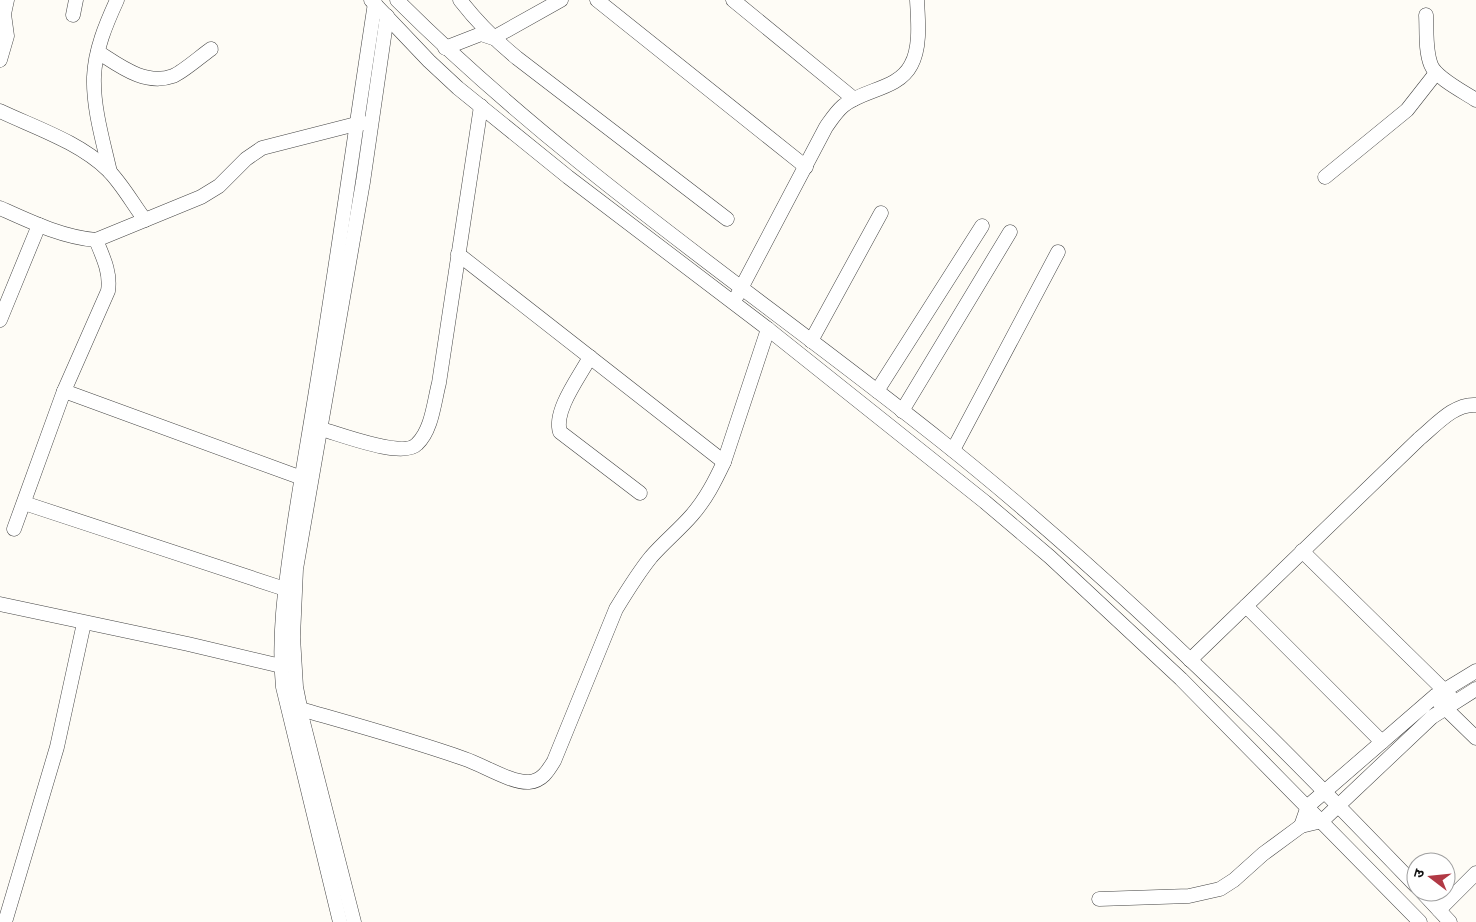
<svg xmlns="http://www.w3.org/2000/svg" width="1476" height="922" viewBox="0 0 1476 922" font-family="'Zilla Slab','Noto Sans Devanagari',serif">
  <rect width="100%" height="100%" fill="#fefcf6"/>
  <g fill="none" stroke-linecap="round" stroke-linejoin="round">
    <g stroke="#444" stroke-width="15">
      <g id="minor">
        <polyline points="371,0 429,61 458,88 568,177 768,329 985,502 1050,557 1181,679 1420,922"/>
        <path d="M397,0C562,165 758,295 940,440C1052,529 1157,626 1259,726C1312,778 1364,832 1416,886"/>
        <path d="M460,0C477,22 495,40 517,58L727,219"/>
        <polyline points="597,0 806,167"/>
        <polyline points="733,0 854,99"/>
        <polyline points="73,15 76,0"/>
        <path d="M1426,15C1427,31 1425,50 1431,65C1436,78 1464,92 1476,100"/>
        <polyline points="445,48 481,34 493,38 561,0"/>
        <path d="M98,52C120,66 145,86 173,76C183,72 201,56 211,49"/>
        <polyline points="0,60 7,36 4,14 7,0"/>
        <path d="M0,111C36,128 79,142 108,170C122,184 133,204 145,220"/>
        <path d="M110,172C103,141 93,108 94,77C95,50 106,24 117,0"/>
        <polyline points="1325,177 1407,110 1436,73"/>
        <path d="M0,208C31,222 62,237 96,240L201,197L219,186L246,159L262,148L356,124L363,123"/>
        <polyline points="458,254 724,462"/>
        <path d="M737,296L826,127C831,120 836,112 843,106C863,89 898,90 911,65C921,47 918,20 917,0"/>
        <polyline points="0,320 39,225"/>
        <polyline points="811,341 881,213"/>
        <path d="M590,357C580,376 553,411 560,432L640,493"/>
        <polyline points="64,391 302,478"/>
        <polyline points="877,391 982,226"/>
        <polyline points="902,411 1010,232"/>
        <path d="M321,429C340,434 403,459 417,444C432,430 434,402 439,383L481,106"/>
        <polyline points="953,450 1058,252"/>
        <polyline points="24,503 285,589"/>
        <path d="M14,529L64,391L108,291C111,273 103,257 96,240"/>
        <polyline points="1302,551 1450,696"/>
        <polyline points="0,604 188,644 281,666"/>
        <polyline points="1246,606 1382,742"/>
        <path d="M1190,660L1419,439C1435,426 1454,403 1476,405"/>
        <polyline points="1476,671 1435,696 1308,806 1301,826 1322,821 1432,717 1476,689"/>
        <polyline points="1439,702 1476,738"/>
        <path d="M300,709C356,725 411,740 465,759C483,765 511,783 529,782C542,781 548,771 554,761L616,609C627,591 638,573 651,557C664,542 679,530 692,515C706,499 715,481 724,462L768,329"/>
        <polyline points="1422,892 1450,922"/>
        <polyline points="1099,899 1189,896 1220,889 1234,880 1263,854 1301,826"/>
        <polyline points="1439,910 1476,873"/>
        <polyline points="5,922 57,747 84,623"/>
        <path d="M340,922L283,687C278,638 285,589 292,540C299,491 308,441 316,391C337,262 355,133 375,3"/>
        <polyline points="354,922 303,722 296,687 293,637 296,569 363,182 387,16"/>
      </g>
    </g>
    <use href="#minor" stroke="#fff" stroke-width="14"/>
  </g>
  <g transform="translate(1431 877) rotate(286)"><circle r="24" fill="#ffffff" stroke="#a0a0a0"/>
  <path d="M0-4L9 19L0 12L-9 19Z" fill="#b13945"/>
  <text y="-8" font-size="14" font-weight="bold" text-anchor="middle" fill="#111111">उ</text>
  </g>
</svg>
